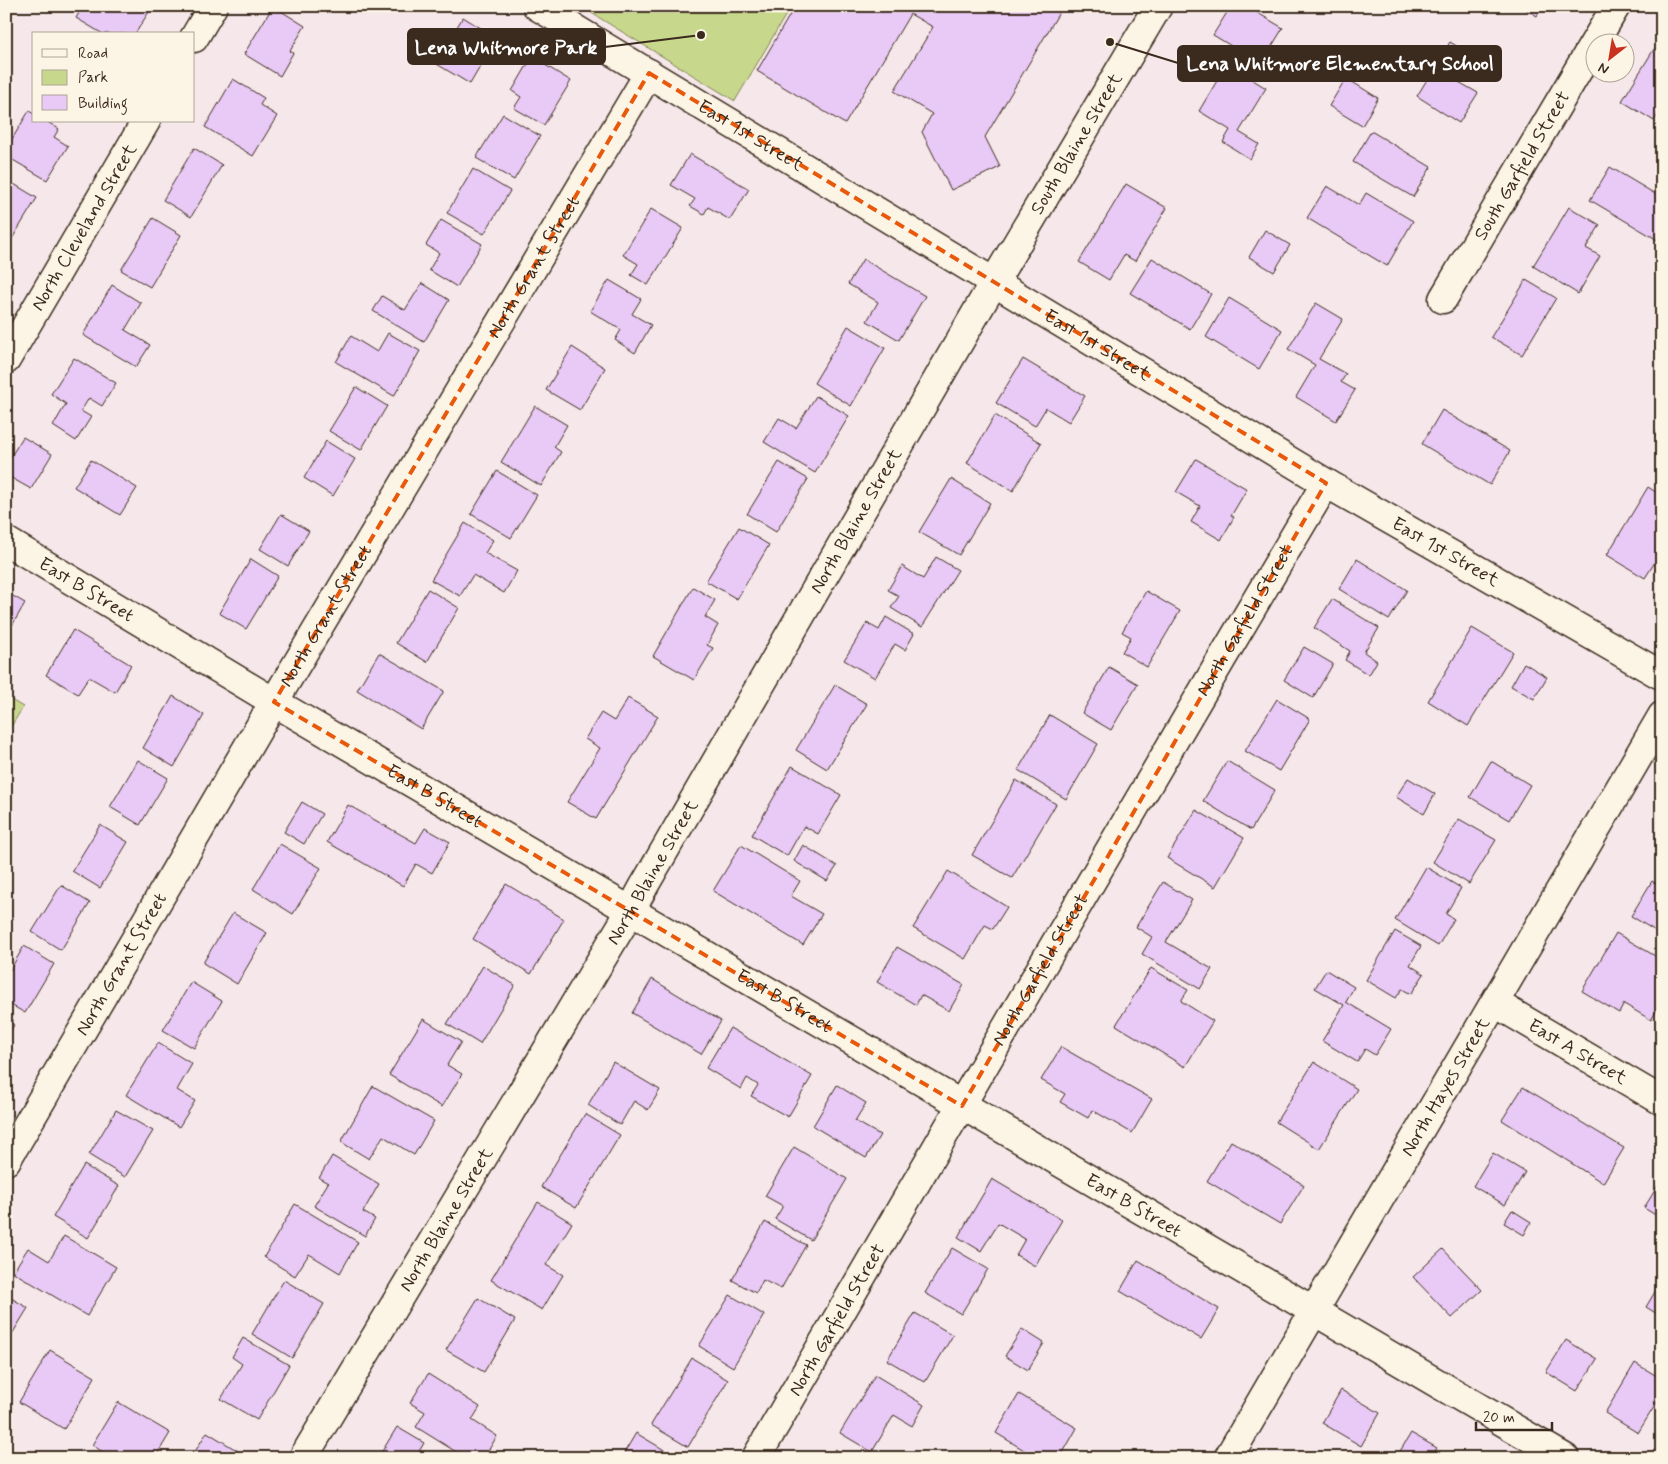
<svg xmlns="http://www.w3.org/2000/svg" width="1668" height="1464" viewBox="0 0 1668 1464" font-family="Mynerve,sans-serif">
  <rect width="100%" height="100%" fill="#f6e8ea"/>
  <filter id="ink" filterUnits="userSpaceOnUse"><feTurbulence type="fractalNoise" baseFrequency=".02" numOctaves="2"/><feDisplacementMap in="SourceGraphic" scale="10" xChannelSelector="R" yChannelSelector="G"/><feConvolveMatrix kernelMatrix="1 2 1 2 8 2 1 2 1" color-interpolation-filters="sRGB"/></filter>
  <g filter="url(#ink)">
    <g fill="#c7d88c" stroke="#818155">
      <polygon points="580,6 791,6 735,101"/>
      <polygon points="6,697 23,707 6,735"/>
    </g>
    <g fill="#e9c9f6" stroke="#3b2a1e">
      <polygon points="83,6 151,6 152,7 135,34 103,34 76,18"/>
      <polygon points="273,6 305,26 290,51 293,53 280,76 244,54"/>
      <polygon points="795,6 1063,6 985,137 1000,167 951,190 922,132 932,114 894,91 933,27 910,14 845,124 757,71"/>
      <polygon points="1231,6 1246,6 1283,28 1261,64 1213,35"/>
      <polygon points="1520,6 1542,6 1537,16"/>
      <polygon points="463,17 497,38 470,84 435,63"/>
      <polygon points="1450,42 1473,56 1457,81 1478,93 1459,123 1417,96"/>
      <polygon points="1654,49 1662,53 1662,108 1654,121 1622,101"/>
      <polygon points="532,57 571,81 544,125 514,108 521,97 512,91"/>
      <polygon points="1227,64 1266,88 1239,132 1259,144 1250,159 1223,142 1230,130 1199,111"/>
      <polygon points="1346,78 1378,98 1362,126 1329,106"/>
      <polygon points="233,79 264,98 260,105 277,116 253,156 205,127"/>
      <polygon points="29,111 34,114 34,121 46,121 59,129 54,137 68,146 47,180 6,156 6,149"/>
      <polygon points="503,114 540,136 514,180 476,158"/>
      <polygon points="1371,131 1431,167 1413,197 1353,162"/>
      <polygon points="194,148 222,165 191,217 163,200"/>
      <polygon points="690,154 749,189 730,220 708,207 704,214 690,206 695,199 671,185"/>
      <polygon points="1610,167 1662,198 1661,242 1590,200"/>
      <polygon points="473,169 510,191 484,234 447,213"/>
      <polygon points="9,181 37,198 7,247 6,185"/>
      <polygon points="1126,184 1167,208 1135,261 1124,255 1109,280 1079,262"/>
      <polygon points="1327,186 1359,205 1366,193 1413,221 1387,266 1307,218"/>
      <polygon points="1569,207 1600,225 1586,248 1600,256 1578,294 1533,266"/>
      <polygon points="651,209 683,228 648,285 631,275 638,264 623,255"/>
      <polygon points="153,218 181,235 150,287 121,270"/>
      <polygon points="441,220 482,244 457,287 429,270 439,253 426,245"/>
      <polygon points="1265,230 1290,245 1274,272 1249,257"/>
      <polygon points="1152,258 1211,294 1190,329 1130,293"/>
      <polygon points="863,259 925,296 899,340 867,321 878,302 848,284"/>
      <polygon points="609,280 641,299 632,314 651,325 635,353 615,340 621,330 590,311"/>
      <polygon points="1526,280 1556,298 1522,355 1491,337"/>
      <polygon points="422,283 449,300 424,342 373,311 382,296 405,310"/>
      <polygon points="112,285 141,303 125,330 150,345 136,367 83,335"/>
      <polygon points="1229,298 1282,330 1259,369 1206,337"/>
      <polygon points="1316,303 1343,319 1319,359 1346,374 1341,382 1355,390 1336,421 1296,397 1315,365 1288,349"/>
      <polygon points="848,326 885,348 851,406 814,383"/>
      <polygon points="388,333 420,351 394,396 336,362 351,336 377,352"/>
      <polygon points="572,347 605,368 580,410 546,390"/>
      <polygon points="74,358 116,383 102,406 89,398 81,411 91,417 76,441 53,426 66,404 51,394"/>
      <polygon points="1023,359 1085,396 1069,422 1046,408 1035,426 996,403"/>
      <polygon points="356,387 387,406 361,450 329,431"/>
      <polygon points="816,396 849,416 815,473 764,442 779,418 796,428"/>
      <polygon points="535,406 567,425 554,447 561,452 541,486 501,462"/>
      <polygon points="1442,410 1510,451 1490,485 1422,444"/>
      <polygon points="995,415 1041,443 1013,491 967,463"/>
      <polygon points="1662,424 1662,440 1655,436"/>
      <polygon points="23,437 52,454 31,489 6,475 6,464"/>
      <polygon points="326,441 355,459 333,496 304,478"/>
      <polygon points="1196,459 1247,489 1231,516 1234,517 1221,540 1191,522 1200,506 1176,492"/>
      <polygon points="91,460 137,488 120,515 74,487"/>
      <polygon points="779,462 808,479 776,532 747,514"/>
      <polygon points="497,471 537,495 511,538 471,514"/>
      <polygon points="951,479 990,503 959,555 919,532"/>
      <polygon points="1648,487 1662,496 1662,551 1645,578 1607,555"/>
      <polygon points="281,514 309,531 288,566 260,549"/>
      <polygon points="465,523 493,540 485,553 517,571 504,593 473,575 460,596 431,580"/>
      <polygon points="739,527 769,545 737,599 706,581"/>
      <polygon points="936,557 958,570 922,627 891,608 899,596 888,590 902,566 923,579"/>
      <polygon points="251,559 278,576 246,629 219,613"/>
      <polygon points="1357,559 1407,590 1389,620 1339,589"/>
      <polygon points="693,587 715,600 705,617 718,625 707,645 713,648 694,680 653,656"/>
      <polygon points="428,589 459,608 427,662 396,643"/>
      <polygon points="1146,591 1180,611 1147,667 1122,652 1131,637 1122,632"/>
      <polygon points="6,592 25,603 6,636"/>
      <polygon points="1332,599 1379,628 1364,652 1377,661 1369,675 1345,660 1350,651 1314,628"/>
      <polygon points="886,617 914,634 905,650 895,644 875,678 844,660 867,623 879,630"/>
      <polygon points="1472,628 1513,652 1468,726 1428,701"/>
      <polygon points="73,630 131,665 115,692 89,677 78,694 46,675"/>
      <polygon points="1304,647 1333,664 1313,698 1284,680"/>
      <polygon points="379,653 444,691 421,729 357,690"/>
      <polygon points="1524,663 1547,677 1534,699 1511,686"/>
      <polygon points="1109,667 1138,684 1111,730 1082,713"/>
      <polygon points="835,685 867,704 827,769 796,750"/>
      <polygon points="173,696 204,715 174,767 143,748"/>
      <polygon points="628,698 658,716 596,819 567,802 600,748 585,739 601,713 614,721"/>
      <polygon points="1277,699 1310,719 1279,771 1245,751"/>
      <polygon points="1050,715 1098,744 1066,799 1018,770"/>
      <polygon points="138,760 168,778 140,825 110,807"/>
      <polygon points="1227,761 1275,790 1251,830 1203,801"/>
      <polygon points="1491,761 1530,785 1509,820 1470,797"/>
      <polygon points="792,766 841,795 818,834 804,826 787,856 752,835"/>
      <polygon points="1408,778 1435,794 1424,814 1396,797"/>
      <polygon points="1016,780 1056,804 1012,878 972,855"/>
      <polygon points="302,802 322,814 304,844 284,832"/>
      <polygon points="348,805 416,843 425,828 450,842 432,873 416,864 403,886 327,842"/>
      <polygon points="1196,810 1244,838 1215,887 1167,858"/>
      <polygon points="1459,819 1496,840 1469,884 1433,862"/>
      <polygon points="100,825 128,842 100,888 72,871"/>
      <polygon points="280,844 321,868 293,914 253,889"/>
      <polygon points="741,845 800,881 791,896 822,914 803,945 713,891"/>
      <polygon points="803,845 837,866 827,881 794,861"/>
      <polygon points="1426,867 1461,888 1446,914 1454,919 1438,946 1395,920"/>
      <polygon points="948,871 1007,907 993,929 985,925 965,959 913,928"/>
      <polygon points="1652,881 1662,887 1662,935 1631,916"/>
      <polygon points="1163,882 1192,900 1166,942 1212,969 1200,989 1142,954 1152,937 1136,927"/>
      <polygon points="506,884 564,919 531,974 473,939"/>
      <polygon points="61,885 90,903 61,950 32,932"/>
      <polygon points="233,913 267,933 237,984 203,963"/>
      <polygon points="1395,931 1421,946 1410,965 1424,974 1411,994 1402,989 1396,998 1366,980"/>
      <polygon points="1616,933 1662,960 1662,1002 1651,1020 1624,1004 1619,1013 1582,991"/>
      <polygon points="24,946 54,964 25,1013 6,1002 6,968 10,970"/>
      <polygon points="897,947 964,985 949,1011 921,995 916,1005 877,982"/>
      <polygon points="483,966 515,985 480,1044 447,1024"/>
      <polygon points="1151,968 1188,990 1181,1001 1213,1021 1185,1067 1116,1025"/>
      <polygon points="1326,970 1354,987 1346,1002 1391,1029 1375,1055 1365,1049 1357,1062 1322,1041 1344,1005 1315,988"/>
      <polygon points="652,979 721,1021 701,1054 632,1013"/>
      <polygon points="191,982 222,1001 194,1048 163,1030"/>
      <polygon points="423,1019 461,1042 447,1065 462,1074 442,1107 389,1075"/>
      <polygon points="6,1020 14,1025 6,1038"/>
      <polygon points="1662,1020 1662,1033 1656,1029"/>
      <polygon points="730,1028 812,1076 788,1117 751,1096 758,1085 747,1078 741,1089 706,1068"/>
      <polygon points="158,1043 192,1064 177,1090 195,1101 179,1127 126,1095"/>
      <polygon points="1061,1047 1152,1099 1132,1133 1092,1110 1088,1118 1060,1102 1065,1094 1041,1080"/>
      <polygon points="613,1062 660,1090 648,1110 634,1101 620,1125 588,1105"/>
      <polygon points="1314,1062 1357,1089 1319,1149 1276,1122"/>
      <polygon points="837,1085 866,1103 855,1121 880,1135 866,1158 813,1126"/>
      <polygon points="373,1086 434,1121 414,1155 383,1136 369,1159 341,1142"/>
      <polygon points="1523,1087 1624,1148 1603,1183 1502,1120"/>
      <polygon points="116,1110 153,1131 125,1177 89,1155"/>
      <polygon points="585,1114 620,1135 576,1208 541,1187"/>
      <polygon points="1231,1141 1304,1185 1280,1224 1207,1181"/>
      <polygon points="794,1147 847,1179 811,1240 775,1219 783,1206 765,1196"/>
      <polygon points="1493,1153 1525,1172 1505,1205 1473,1186"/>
      <polygon points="332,1156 379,1184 363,1212 375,1219 365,1236 314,1206 328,1183 319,1178"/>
      <polygon points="84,1165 119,1186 88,1238 53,1217"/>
      <polygon points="992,1179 1062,1220 1035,1266 1016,1255 1025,1239 998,1223 981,1251 958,1237"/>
      <polygon points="1662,1179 1662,1219 1644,1208"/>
      <polygon points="538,1202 572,1223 546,1265 563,1275 542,1310 491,1280"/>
      <polygon points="295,1204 358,1242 340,1273 309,1254 295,1276 264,1257"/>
      <polygon points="1512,1210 1531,1222 1524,1235 1504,1223"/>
      <polygon points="765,1222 806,1245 781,1289 763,1280 756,1293 732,1280"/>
      <polygon points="64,1236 116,1267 87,1316 13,1272 28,1248 49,1261"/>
      <polygon points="952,1248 988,1269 961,1314 925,1293"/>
      <polygon points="1443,1249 1482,1290 1452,1318 1413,1277"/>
      <polygon points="1138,1260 1219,1309 1201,1339 1120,1291"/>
      <polygon points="284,1280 324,1304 292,1358 252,1334"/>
      <polygon points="1662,1280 1662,1317 1646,1307"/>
      <polygon points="6,1295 28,1308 6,1344"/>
      <polygon points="730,1295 764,1315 733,1367 699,1346"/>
      <polygon points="478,1298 515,1320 484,1372 446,1350"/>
      <polygon points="915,1313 953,1335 925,1382 887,1360"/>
      <polygon points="1022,1329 1044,1343 1028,1370 1005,1356"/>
      <polygon points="243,1338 289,1365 257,1420 221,1399 242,1364 232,1357"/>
      <polygon points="1566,1340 1597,1359 1577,1391 1546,1372"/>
      <polygon points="50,1350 95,1377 64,1429 19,1402"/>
      <polygon points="692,1358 728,1380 688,1447 651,1425"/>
      <polygon points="1635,1363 1662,1379 1662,1394 1638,1433 1605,1413"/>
      <polygon points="428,1374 480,1407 472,1420 497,1436 484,1458 466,1458 416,1427 425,1412 410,1403"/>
      <polygon points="875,1375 924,1405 912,1426 894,1415 872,1452 840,1433"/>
      <polygon points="1341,1390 1380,1413 1361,1446 1322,1423"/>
      <polygon points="1019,1394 1077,1428 1060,1458 1037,1458 996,1433"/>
      <polygon points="118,1402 170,1433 155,1458 112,1458 92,1445"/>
      <polygon points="397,1427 424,1443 415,1458 378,1458"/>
      <polygon points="207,1432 238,1451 234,1458 191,1458"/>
      <polygon points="636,1433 676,1457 675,1458 621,1458"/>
      <polygon points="1411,1433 1437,1448 1431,1458 1396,1458"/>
      <polygon points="835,1449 851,1458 830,1458"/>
    </g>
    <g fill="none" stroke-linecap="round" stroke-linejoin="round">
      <g stroke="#3b2a1e" stroke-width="31">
        <g id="minor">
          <path id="s1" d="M537,6L1326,483L1659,674H1662"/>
          <polyline points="194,38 213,6"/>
          <path id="s2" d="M1443,299L1616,6"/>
          <path id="s3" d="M6,360L146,121"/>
          <path id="s4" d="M6,541L274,702L1565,1458"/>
          <path id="s5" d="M1495,1003L1662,1101"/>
          <path id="s6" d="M6,1161L274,702L649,73"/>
          <path id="s7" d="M303,1458L631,910L644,886L994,282L1158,6"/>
          <path id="s8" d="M756,1458C946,1133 1133,806 1326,483"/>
          <path id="s9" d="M1228,1458L1662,716"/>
        </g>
      </g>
      <use href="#minor" stroke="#fcf5e5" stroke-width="28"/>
    </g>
  </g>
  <path fill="none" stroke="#e8590c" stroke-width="4" stroke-dasharray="10 6" stroke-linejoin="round" d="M649,73L1326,483L962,1106L274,702Z"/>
  <g text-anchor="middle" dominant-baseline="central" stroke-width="4" stroke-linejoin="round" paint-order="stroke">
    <g font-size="19" fill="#3b2a1e" stroke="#fcf5e5">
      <text stroke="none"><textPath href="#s1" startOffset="250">East 1st Street</textPath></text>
      <text stroke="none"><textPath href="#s7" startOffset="1525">South Blaine Street</textPath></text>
      <text stroke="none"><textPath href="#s2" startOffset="155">South Garfield Street</textPath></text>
      <text stroke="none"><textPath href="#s3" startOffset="154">North Cleveland Street</textPath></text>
      <text stroke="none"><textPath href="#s6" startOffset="1038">North Grant Street</textPath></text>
      <text stroke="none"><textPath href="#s1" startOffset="655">East 1st Street</textPath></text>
      <text stroke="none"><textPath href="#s7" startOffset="1088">North Blaine Street</textPath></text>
      <text stroke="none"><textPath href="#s1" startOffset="1060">East 1st Street</textPath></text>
      <text stroke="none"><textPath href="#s4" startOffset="94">East B Street</textPath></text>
      <text stroke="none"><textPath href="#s6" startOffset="632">North Grant Street</textPath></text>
      <text stroke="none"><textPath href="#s8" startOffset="970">North Garfield Street</textPath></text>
      <text stroke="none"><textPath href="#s4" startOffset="499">East B Street</textPath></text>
      <text stroke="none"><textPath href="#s7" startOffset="682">North Blaine Street</textPath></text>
      <text stroke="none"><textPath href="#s6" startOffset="228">North Grant Street</textPath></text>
      <text stroke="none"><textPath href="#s8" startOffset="565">North Garfield Street</textPath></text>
      <text stroke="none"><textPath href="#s4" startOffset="904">East B Street</textPath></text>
      <text stroke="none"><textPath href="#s5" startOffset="96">East A Street</textPath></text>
      <text stroke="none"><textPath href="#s9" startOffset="430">North Hayes Street</textPath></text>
      <text stroke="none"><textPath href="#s4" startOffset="1309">East B Street</textPath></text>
      <text stroke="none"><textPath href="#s7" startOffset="278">North Blaine Street</textPath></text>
      <text stroke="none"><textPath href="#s8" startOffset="160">North Garfield Street</textPath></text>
    </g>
  </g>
  <path fill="none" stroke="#3b2a1e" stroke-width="2" d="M701 35L605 47M1110 42L1178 63"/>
  <g fill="#3b2a1e" stroke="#fcf5e5" stroke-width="2">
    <circle cx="701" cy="35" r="5"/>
    <circle cx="1110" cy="42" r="5"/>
  </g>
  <g fill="#3b2a1e" stroke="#3b2a1e" stroke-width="2">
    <rect x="408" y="29" width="197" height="35" rx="5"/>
    <rect x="1178" y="46" width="323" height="35" rx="5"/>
  </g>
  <g font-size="20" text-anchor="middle" font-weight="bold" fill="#fff">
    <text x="506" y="54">Lena Whitmore Park</text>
    <text x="1340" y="70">Lena Whitmore Elementary School</text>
  </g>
  <rect width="1668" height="1464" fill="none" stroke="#fcf5e5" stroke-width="25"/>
  <rect x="12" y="12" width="1643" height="1439" fill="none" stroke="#3b2a1e" stroke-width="2" filter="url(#ink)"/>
  <rect x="32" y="32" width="162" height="90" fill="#fcf5e5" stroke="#afa495"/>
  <rect x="42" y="49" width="25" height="8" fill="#fcf5e5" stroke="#afa495"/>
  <text x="78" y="58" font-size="15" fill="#3b2a1e">Road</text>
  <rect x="42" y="70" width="25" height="15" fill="#c7d88c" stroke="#afa495"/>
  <text x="78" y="82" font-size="15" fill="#3b2a1e">Park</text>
  <rect x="42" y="95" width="25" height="15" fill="#e9c9f6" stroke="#afa495"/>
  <text x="78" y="108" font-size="15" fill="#3b2a1e">Building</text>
  <g transform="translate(1610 58) rotate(211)"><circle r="24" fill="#fcf5e5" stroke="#afa495"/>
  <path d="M0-4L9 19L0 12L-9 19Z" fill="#c8321e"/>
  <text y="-8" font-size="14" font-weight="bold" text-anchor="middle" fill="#3b2a1e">N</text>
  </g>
  <path d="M1476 1422v8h76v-8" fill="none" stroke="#3b2a1e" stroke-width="2.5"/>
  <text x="1483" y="1422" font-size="15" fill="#3b2a1e" stroke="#fcf5e5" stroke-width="4" paint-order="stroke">20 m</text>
</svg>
